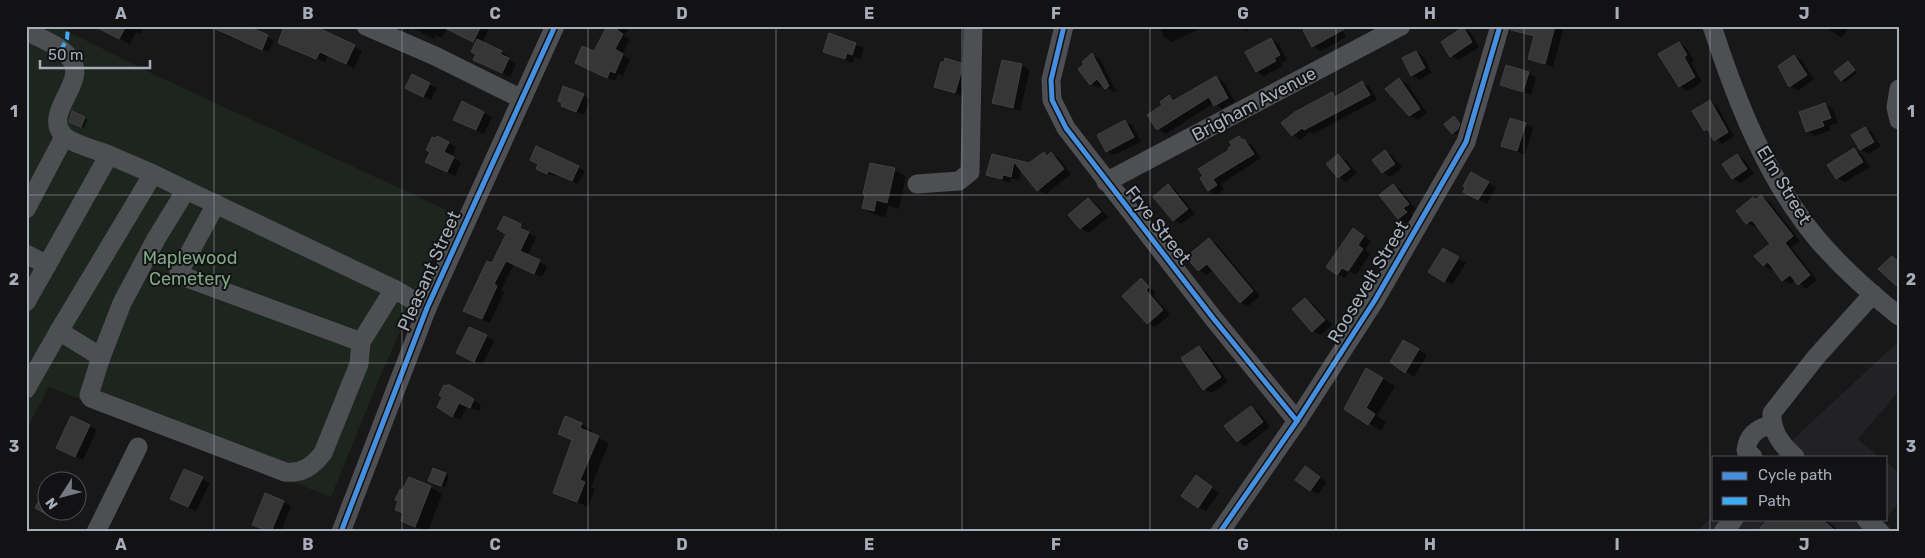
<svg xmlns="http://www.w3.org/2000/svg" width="1925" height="558" viewBox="0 0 1925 558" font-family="Rubik,sans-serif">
  <rect width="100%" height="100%" fill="#181818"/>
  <g fill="#222224">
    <polygon points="1899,341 1899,391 1858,439 1879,457 1774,457"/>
    <polygon points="1886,462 1899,473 1899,503 1886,519"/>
    <polygon points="1714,515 1714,519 1886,519 1884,522 1894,532 1696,532"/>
  </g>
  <polygon fill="#1d251f" points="26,26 57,26 153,74 453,213 381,374 331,497 49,387 26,430"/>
  <g fill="#0007">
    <polygon points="96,26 145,26 140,34 136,32 130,44"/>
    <polygon points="398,26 488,26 490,27 482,43 509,56 508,59 516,64 510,77 475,60 478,54 477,43 447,29 442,38 435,35 434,39 410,27 409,31"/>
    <polygon points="608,26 630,26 624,36 630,39 622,55 630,59 623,76 618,74 615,81 584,67"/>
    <polygon points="775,26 785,26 783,30"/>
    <polygon points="1159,26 1197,26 1199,29 1172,42 1164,37"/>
    <polygon points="1239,26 1255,26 1246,32"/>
    <polygon points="1340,26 1346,37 1321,51 1313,46"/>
    <polygon points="1528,26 1556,26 1563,30 1553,67 1529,58 1535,38 1526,33"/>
    <polygon points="1823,26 1850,26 1842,38"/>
    <polygon points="223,27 247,27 274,40 269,52 228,36 221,32"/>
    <polygon points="314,27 362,51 354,68 328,55 325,62 287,47 312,32"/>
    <polygon points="1463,28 1471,33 1479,47 1459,60 1451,56"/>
    <polygon points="830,35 864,48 860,59 855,57 853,63 824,51"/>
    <polygon points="1271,39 1279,44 1287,60 1281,63 1283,66 1264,76 1256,72"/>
    <polygon points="1679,43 1686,48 1694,60 1691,62 1702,82 1687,91 1680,86"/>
    <polygon points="1416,52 1424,57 1432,73 1419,80 1412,75"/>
    <polygon points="1092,55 1100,59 1116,91 1114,92 1103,85 1099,88 1091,84"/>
    <polygon points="1794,56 1802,61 1814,79 1798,91 1790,86 1783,76"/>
    <polygon points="1003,61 1022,65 1030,70 1020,111 1002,107 994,103"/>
    <polygon points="1848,63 1857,73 1845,82 1841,80"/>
    <polygon points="944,64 960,64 968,69 963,96 935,86"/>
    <polygon points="1528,73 1536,77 1531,95 1502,85"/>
    <polygon points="1216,77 1224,82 1235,102 1222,109 1214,103 1166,134 1158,129 1164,106 1169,97 1176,101"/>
    <polygon points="1399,79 1407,84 1427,113 1418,120 1410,115 1387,89"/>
    <polygon points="1362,83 1370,87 1377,100 1313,134 1310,132 1300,140 1292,135 1332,93 1339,97"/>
    <polygon points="429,84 437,88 431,100 415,92"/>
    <polygon points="583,95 591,99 584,115 563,106"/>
    <polygon points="1710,102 1717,106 1734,136 1722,144 1705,130"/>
    <polygon points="463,103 492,117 484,134 462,124"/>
    <polygon points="1825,104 1833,109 1838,123 1829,126 1831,130 1815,136 1807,131"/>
    <polygon points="85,118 88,120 84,128 74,124"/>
    <polygon points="1454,118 1463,126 1457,135 1453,133"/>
    <polygon points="1125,121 1133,126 1141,142 1114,155 1106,151"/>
    <polygon points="1526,124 1533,128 1525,155 1503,145"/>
    <polygon points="1865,128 1872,133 1881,146 1868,154 1861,149"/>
    <polygon points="1239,137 1252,145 1261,158 1221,184 1224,190 1216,195 1208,190 1201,179 1231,150"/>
    <polygon points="448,143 456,147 452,157 461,162 455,176 426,162"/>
    <polygon points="1854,149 1862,154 1870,167 1845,182 1837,178"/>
    <polygon points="1385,152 1393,156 1402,168 1390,177 1383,172"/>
    <polygon points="1044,153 1048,156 1051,154 1059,158 1071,174 1046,194 1038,190 1021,169 1019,180 1011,178 1010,183 988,174 993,155 1030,165"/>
    <polygon points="1737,155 1745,160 1754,174 1740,183 1733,178"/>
    <polygon points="1338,156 1346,160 1357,173 1346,182 1339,177"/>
    <polygon points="578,167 585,171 578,184 555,174 554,176 538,168"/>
    <polygon points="895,170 906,176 899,209 888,206 886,217 875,215 863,208"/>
    <polygon points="1471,174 1496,187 1487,204 1465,192"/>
    <polygon points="1168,186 1176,190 1195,214 1181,224 1174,220"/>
    <polygon points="1393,186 1401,190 1416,209 1410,213 1414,217 1406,223 1398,218"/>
    <polygon points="1761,197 1769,201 1800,241 1791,247 1817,280 1806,289 1796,280 1790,284 1783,280 1773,268 1771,270 1763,265 1772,244 1757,225 1755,227 1747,223 1753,198 1757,201"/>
    <polygon points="1089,199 1096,204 1108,217 1089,233 1081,228"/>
    <polygon points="520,226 536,238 527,256 547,266 542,277 514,264 501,290 504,292 490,323 472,315 492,264"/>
    <polygon points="1361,234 1371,241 1365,250 1370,254 1356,275 1350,271 1345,278 1338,274"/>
    <polygon points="1209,240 1217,244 1260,296 1248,306 1240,302 1213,270 1207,275 1199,270 1188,258"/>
    <polygon points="1443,249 1466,263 1452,285 1430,271"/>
    <polygon points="1141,280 1156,292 1153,295 1170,315 1155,327 1148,323"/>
    <polygon points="1305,299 1313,304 1332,325 1321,335 1313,331"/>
    <polygon points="486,336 494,341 482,365 466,357"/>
    <polygon points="1404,341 1427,355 1414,377 1391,362"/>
    <polygon points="1199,347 1207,352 1228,382 1212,393 1204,389"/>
    <polygon points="1366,369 1395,386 1377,416 1386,422 1381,431 1346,408"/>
    <polygon points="449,386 481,405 479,411 467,407 460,420 443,411 444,410 439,407 445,387"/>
    <polygon points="1251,408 1259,412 1270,427 1245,446 1238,441"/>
    <polygon points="581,424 592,430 590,434 609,443 591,487 595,489 588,507 555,492 573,441 559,433"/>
    <polygon points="89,426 97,430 83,460 66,452"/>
    <polygon points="1313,472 1327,482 1318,494 1311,490"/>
    <polygon points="446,474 449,476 445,487 433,483"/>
    <polygon points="202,479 210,483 196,511 179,503"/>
    <polygon points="1204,482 1219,493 1206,511 1198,507"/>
    <polygon points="405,483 430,487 442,494 428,532 402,521 405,514 397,510 400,501 397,500"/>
    <polygon points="283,502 291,506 281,532 268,532 253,525"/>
    <polygon points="48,510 67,510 61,521 44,512"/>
    <polygon points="1761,519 1826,519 1840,532 1759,532 1766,523"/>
  </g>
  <g fill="#363637" stroke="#404144">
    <polygon points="94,26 126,26 119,39"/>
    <polygon points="209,26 248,26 268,35 262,50"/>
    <polygon points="284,26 302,26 311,30 314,26 355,45 346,64 320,52 316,59 278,43"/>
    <polygon points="441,26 481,26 473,42"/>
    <polygon points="607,26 619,26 617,30 623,34 615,49 623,54 615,73 610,71 607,78 575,63 582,46 594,51"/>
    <polygon points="1310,26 1350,26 1312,47 1303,30"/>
    <polygon points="1511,26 1555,26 1545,64 1528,59 1534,36 1511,30"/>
    <polygon points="1463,27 1472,42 1450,57 1441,42"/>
    <polygon points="829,33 856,43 852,55 847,53 845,59 823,52"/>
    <polygon points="1271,38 1280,55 1274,58 1276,61 1256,72 1245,52"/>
    <polygon points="477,39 502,51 500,54 509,58 502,73 473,60 476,54 471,52"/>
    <polygon points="1679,42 1687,55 1684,57 1695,77 1679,87 1658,54"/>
    <polygon points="1416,51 1425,68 1411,76 1402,58"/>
    <polygon points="1092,53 1109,86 1105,89 1097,79 1090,85 1078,69 1084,64 1082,62"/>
    <polygon points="1794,55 1807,75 1789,87 1778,66"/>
    <polygon points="945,58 961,63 961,73 955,93 934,87 941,62 944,62"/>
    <polygon points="1002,60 1022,64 1013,108 992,103"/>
    <polygon points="1848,61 1855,70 1841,81 1834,72"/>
    <polygon points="1506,65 1529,72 1523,92 1500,85"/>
    <polygon points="412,74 430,83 423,97 405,88"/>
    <polygon points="1216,76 1228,98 1214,106 1209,97 1157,130 1147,115 1162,105 1160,102 1169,95 1173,101"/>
    <polygon points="1399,78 1420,109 1409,116 1385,89"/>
    <polygon points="1362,81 1370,95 1304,130 1302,128 1292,136 1281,123 1295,112 1332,92 1335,97"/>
    <polygon points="563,86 584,94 576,112 561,106 562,103 558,101"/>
    <polygon points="1710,100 1728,132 1714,141 1707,129 1704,131 1692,111"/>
    <polygon points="462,101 484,112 476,130 453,120"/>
    <polygon points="1825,103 1831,118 1822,121 1824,126 1806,132 1799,112"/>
    <polygon points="72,111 85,117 81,127 69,122"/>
    <polygon points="1454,116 1460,124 1458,129 1452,134 1444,124"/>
    <polygon points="1510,118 1526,123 1517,151 1501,146"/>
    <polygon points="1125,120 1134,137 1106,152 1097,135"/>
    <polygon points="1865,127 1874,142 1860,150 1851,135"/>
    <polygon points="437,136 449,142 444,152 454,157 447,172 425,162 430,152 426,150 432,137 436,138"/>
    <polygon points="1239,136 1242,140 1244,139 1254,154 1213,179 1217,185 1208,191 1200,178 1203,176 1198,169 1229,150 1228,148 1232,145 1229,142"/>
    <polygon points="536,146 579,166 572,181 556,174 548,171 547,174 536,169 538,164 530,160"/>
    <polygon points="1854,148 1863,162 1836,179 1827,165"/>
    <polygon points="1385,150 1395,164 1382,173 1372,160"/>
    <polygon points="1044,152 1047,156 1051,152 1064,169 1037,191 1014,162 1011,177 1003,175 1002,179 986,175 992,154 1029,163"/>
    <polygon points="1338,154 1350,169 1338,178 1326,164"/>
    <polygon points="1737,154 1747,169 1732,179 1722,164"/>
    <polygon points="870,163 895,168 887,203 876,200 874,211 862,208 865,195 863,194"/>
    <polygon points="1471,172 1489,182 1478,200 1463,192 1465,188 1463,186"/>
    <polygon points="1168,184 1188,209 1173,221 1153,197"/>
    <polygon points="1393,184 1409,204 1403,208 1407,212 1398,219 1379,195"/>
    <polygon points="1761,195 1793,236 1785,243 1810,275 1798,285 1790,275 1782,281 1768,262 1763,266 1754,256 1770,244 1752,220 1746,224 1736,211 1753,197 1755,200"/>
    <polygon points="1088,198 1101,212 1080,229 1068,215"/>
    <polygon points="504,216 521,224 520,228 529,232 520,251 540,260 534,274 506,261 494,284 497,286 482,319 463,311 487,261 492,263 506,234 497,229"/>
    <polygon points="1353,228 1364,236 1358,245 1363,249 1348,271 1342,268 1337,275 1326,267"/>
    <polygon points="1209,238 1253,291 1240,303 1207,264 1198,271 1186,257"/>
    <polygon points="1443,248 1459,257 1444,282 1428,272"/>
    <polygon points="1892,256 1899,262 1899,288 1878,269"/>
    <polygon points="1141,278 1149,287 1146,290 1163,310 1147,324 1122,296"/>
    <polygon points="1305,298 1325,320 1312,332 1292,309"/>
    <polygon points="469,327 487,335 474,362 456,353"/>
    <polygon points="1403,340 1419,349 1405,373 1390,362"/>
    <polygon points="1199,346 1221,377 1203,390 1181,358"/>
    <polygon points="1366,368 1383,378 1366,408 1375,414 1368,425 1344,409"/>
    <polygon points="448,384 474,399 470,408 459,403 452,417 437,407 442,397 439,395 444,385 447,386"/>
    <polygon points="1251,406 1263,422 1237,442 1224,426"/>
    <polygon points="71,416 90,425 75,457 56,448"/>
    <polygon points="565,416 582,423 580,428 599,436 580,480 585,482 577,502 553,493 572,440 558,434"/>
    <polygon points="1305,466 1320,477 1310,491 1295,480"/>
    <polygon points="433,468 446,473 441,486 428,481"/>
    <polygon points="184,469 203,477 188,507 170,499"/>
    <polygon points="1196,475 1212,487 1198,508 1181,496"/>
    <polygon points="409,477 431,486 415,527 401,521 403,513 395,510 398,501 395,500 400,489 402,490"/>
    <polygon points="48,482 48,515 35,508"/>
    <polygon points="265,493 284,501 271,532 252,525"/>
    <polygon points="1768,519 1822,519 1836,532 1757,532"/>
  </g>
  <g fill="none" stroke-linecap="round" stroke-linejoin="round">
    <g stroke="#4d4f52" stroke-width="19">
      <polyline points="366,26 435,56 522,99"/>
      <polyline points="1064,26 1051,80 1052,100 1066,128 1213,318 1297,421"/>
      <path d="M1712,26C1736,100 1767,180 1818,240C1842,268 1870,293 1899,316"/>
      <path d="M26,31C40,38 59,45 69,57C91,81 42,111 63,135C70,143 99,151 109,155L47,265L26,254"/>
      <polyline points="1899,89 1896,107 1899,120"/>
      <polyline points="109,155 153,174 59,331 101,357 122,303 156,239 186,190 153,174"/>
      <polyline points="1106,182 1401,26"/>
      <polyline points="917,184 959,181 970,172 973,26"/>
      <polyline points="216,204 179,272 182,276 361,342"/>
      <polyline points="26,209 64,137"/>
      <polyline points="394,289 427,308"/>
      <polyline points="26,302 47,265"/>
      <path d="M101,357L89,395L91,398L285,472C302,474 313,466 323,453L359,364L361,342L394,289L186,190"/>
      <polyline points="26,389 59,331"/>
      <path d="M1753,457L1746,450C1748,435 1757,428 1771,425"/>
      <path d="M1795,457C1782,445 1771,432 1772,413L1816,357L1873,294"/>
      <polyline points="1866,519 1880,532"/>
      <polyline points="96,532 138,447"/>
      <polyline points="341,532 427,308 555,26"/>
      <polyline points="1220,532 1297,421 1375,300 1466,142 1500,26"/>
      <polyline points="1723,532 1734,519"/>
    </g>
    <polyline stroke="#3fa9f5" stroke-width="4" stroke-dasharray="8 4" stroke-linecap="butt" points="61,50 67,39 68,26"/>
    <g stroke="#121214" stroke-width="8">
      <g id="cycleway">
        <polyline points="1064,26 1051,80 1052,100 1066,128 1213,318 1297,421"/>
        <polyline points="341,532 427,308 555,26"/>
        <polyline points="1220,532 1297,421 1375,300 1466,142 1500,26"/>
      </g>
    </g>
    <use href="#cycleway" stroke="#468fdf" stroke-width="5"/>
  </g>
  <path fill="none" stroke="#a8adba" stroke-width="1" stroke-opacity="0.55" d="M214,26V532M402,26V532M588,26V532M776,26V532M962,26V532M1150,26V532M1336,26V532M1524,26V532M1710,26V532M26,195H1899M26,363H1899"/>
  <g text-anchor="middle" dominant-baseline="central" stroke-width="4" stroke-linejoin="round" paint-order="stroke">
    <g font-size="18" fill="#a8adba" stroke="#121214">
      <text transform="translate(1254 104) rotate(-28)">Brigham Avenue</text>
      <text transform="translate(1784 185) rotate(59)">Elm Street</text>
      <text transform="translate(1158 225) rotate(52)">Frye Street</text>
      <text transform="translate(429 271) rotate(-66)">Pleasant Street</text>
      <text transform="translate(1368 282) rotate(-59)">Roosevelt Street</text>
    </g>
    <g font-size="18" fill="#7ea682" stroke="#121214">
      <text x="190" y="258">Maplewood<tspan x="190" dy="21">Cemetery</tspan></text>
    </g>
  </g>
  <rect width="1925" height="558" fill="none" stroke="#121214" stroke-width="55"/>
  <rect x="1712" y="456" width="175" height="65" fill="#121214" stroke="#4e5056"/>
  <rect x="1722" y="472" width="25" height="8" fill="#468fdf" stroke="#4e5056"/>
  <text x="1758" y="480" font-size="15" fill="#a8adba">Cycle path</text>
  <rect x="1722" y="497" width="25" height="8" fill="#3fa9f5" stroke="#4e5056"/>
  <text x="1758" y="506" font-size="15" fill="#a8adba">Path</text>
  <g transform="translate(62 496) rotate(234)"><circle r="24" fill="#121214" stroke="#4e5056"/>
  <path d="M0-4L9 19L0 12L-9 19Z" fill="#767981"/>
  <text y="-8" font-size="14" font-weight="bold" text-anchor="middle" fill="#a8adba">N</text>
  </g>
  <path d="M40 60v8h110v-8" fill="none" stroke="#a8adba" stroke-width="2.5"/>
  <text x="48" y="60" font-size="15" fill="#a8adba" stroke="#121214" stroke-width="4" paint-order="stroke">50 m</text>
  <rect x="28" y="28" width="1870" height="502" fill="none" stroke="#a8adba" stroke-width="2"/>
  <g font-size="16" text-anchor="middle" font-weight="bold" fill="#a8adba">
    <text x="121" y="19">A</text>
    <text x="308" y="19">B</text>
    <text x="495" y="19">C</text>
    <text x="682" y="19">D</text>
    <text x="869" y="19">E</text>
    <text x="1056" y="19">F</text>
    <text x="1243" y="19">G</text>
    <text x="1430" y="19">H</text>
    <text x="1617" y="19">I</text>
    <text x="1804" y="19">J</text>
    <text x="14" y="117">1</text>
    <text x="1911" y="117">1</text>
    <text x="14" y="285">2</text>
    <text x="1911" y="285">2</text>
    <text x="14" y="452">3</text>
    <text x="1911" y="452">3</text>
    <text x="121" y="550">A</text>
    <text x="308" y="550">B</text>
    <text x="495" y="550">C</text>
    <text x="682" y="550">D</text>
    <text x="869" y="550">E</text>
    <text x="1056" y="550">F</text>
    <text x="1243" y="550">G</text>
    <text x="1430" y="550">H</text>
    <text x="1617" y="550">I</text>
    <text x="1804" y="550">J</text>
  </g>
</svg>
